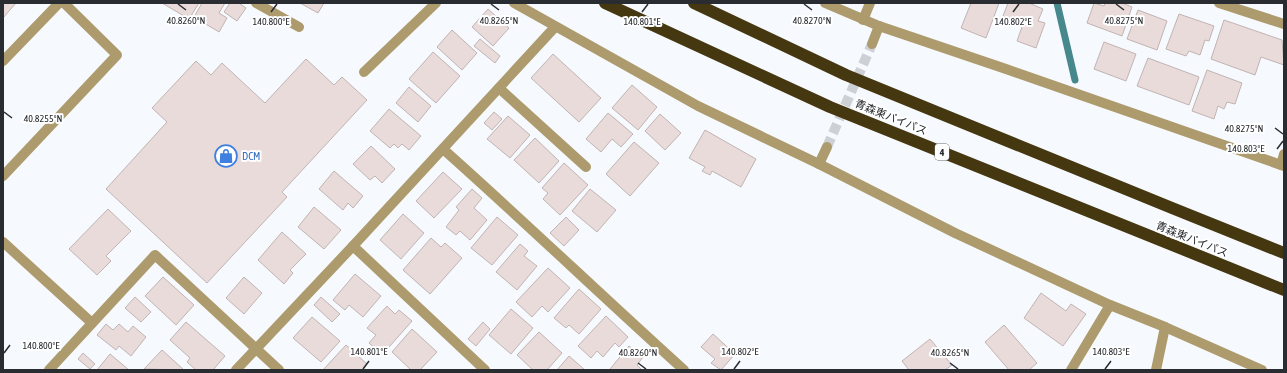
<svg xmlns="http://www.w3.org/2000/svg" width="1287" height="373" viewBox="0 0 1287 373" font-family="'Asap Condensed','Noto Sans JP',sans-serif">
  <rect width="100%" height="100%" fill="#f6f9fd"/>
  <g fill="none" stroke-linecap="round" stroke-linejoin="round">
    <polyline stroke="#47888c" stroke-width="7" points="1057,3 1075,80"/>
  </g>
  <g fill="#e9dbd9" stroke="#c1b4b2">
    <polygon points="3,3 16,3 3,18"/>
    <polygon points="162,3 199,3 189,19"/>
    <polygon points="202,3 225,3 219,13 227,18 219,32 194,17"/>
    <polygon points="230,3 239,3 246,8 237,21 224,12"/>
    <polygon points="300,3 324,3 318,13"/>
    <polygon points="971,3 999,3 986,38 961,28"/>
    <polygon points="1008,3 1029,3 1043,9 1038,21 1045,23 1036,48 1017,41 1023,24 1003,16"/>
    <polygon points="1094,3 1104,6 1105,3 1122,3 1132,7 1122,36 1087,23"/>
    <polygon points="488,9 509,28 493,46 472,27"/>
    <polygon points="1138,10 1167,21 1157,50 1127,39"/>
    <polygon points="1179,14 1214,26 1209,41 1205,40 1200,55 1189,51 1186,56 1166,49"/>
    <polygon points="1224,20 1282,40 1284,65 1261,57 1255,75 1211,59"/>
    <polygon points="452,30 477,53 462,70 437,47"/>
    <polygon points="480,39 500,56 495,63 474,46"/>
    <polygon points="1104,42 1136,54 1126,81 1094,69"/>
    <polygon points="433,52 460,76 436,103 409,79"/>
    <polygon points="553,54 601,98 579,122 531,78"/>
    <polygon points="1148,58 1199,77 1189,105 1137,86"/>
    <polygon points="306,59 334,85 342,77 367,100 282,192 287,197 207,283 106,189 167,122 152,108 196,61 211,75 222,63 265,103"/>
    <polygon points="1207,70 1242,83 1235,104 1227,102 1224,109 1218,106 1214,119 1192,111"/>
    <polygon points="632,85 657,107 638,130 612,108"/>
    <polygon points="409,87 431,106 418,122 396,103"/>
    <polygon points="389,109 421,136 409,150 402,144 398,148 394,144 390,148 370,131"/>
    <polygon points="494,112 502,119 492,130 484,123"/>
    <polygon points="608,113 633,134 621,147 612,139 601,152 586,139"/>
    <polygon points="660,114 681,133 665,150 645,131"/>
    <polygon points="508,116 530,135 510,158 487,139"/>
    <polygon points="705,130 756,159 741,187 712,171 710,175 702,171 705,167 689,158"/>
    <polygon points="535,138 559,161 539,183 514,160"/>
    <polygon points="634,142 659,163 630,196 606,174"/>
    <polygon points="371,146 395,169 382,183 375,176 370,180 353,164"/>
    <polygon points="564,163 588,185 560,215 543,199 548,193 542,188"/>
    <polygon points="334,171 363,196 353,208 348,203 343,210 319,189"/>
    <polygon points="443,172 462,189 434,218 416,201"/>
    <polygon points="472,189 482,198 474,208 487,220 470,240 460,231 456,235 446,227 459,210 456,207"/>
    <polygon points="590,189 616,210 597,232 572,211"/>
    <polygon points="314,207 341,230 324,249 298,227"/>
    <polygon points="108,209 131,231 106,256 111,261 97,275 69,249"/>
    <polygon points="403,214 424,233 401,259 380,240"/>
    <polygon points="497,217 518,235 492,265 471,248"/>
    <polygon points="566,217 579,230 564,246 550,233"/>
    <polygon points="282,232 306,254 290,270 293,273 284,284 258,260"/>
    <polygon points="431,238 441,247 445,243 462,258 430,294 403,270"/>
    <polygon points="520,244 528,251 524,256 537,266 517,290 496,272"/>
    <polygon points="548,268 570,288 548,312 542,306 532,317 516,302"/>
    <polygon points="355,274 381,296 363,317 349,305 345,310 333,300"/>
    <polygon points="163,277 194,305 176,325 145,296"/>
    <polygon points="244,277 262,293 244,314 226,298"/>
    <polygon points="579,289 601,309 579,334 569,325 566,328 554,318"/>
    <polygon points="1041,293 1066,311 1071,304 1086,314 1063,346 1024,318"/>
    <polygon points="135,297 151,312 141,322 125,308"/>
    <polygon points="321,297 340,314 332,322 314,305"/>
    <polygon points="387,306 395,314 399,310 412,321 382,355 369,343 376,335 367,328"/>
    <polygon points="511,309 533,328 511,354 489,335"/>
    <polygon points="606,316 628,337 619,347 615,343 603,357 597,351 591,358 578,346"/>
    <polygon points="312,317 340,341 321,362 293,338"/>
    <polygon points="186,322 225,356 213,370 196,370 187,362 190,358 170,340"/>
    <polygon points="483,322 490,329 476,346 468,339"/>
    <polygon points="106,324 113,330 119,324 128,332 133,326 146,337 131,356 119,346 116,350 97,335"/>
    <polygon points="1004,325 1037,363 1029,370 1009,370 985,342"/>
    <polygon points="412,329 437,352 420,370 411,370 392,352"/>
    <polygon points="539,332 562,353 547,370 533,370 517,355"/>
    <polygon points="713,334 735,354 721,370 711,363 715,359 701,347"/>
    <polygon points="930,339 952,365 945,370 909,370 902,361"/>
    <polygon points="346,345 367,364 362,370 323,370"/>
    <polygon points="629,346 643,357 637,365 641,369 640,370 611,370 610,369"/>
    <polygon points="162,350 184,370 144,369"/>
    <polygon points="83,353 95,364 90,369 78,359"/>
    <polygon points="110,354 129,370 97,370"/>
    <polygon points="569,356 585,370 557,370"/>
  </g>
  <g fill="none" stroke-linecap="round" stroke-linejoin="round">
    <polyline stroke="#cdd0d4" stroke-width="10" stroke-dasharray="10 5" stroke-linecap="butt" points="827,147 872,44"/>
    <g stroke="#ad9b6d" stroke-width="10">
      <polyline points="256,3 299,27"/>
      <polyline points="514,3 698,106 819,164 955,233 1110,305 1165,327 1262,370"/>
      <polyline points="825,3 879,26 1006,69 1284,166"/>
      <polyline points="1219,3 1284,24"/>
      <polyline points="863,20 870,3"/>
      <polyline points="872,44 879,26"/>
      <polyline points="3,61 59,3"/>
      <polyline points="364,72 436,3"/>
      <polyline points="499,88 586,167"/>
      <path d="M443,149C524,221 603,297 684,370"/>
      <polyline points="819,164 827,147"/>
      <polyline points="1281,165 1284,154"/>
      <polyline points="3,176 117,55 64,3"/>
      <polyline points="3,242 92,323"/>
      <polyline points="353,246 485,370"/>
      <polyline points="49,370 155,255 279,370"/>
      <polyline points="236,370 353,246 555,27"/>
      <polyline points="1071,370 1110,305"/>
      <polyline points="1156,370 1165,327"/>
    </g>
    <g stroke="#45370f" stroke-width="12">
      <polyline points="605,3 830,107 1284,290"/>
      <polyline points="694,3 846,75 1172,208 1284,253"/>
    </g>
  </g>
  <path fill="none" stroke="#292c30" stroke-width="1.5" d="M178,4L186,10M491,4L499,10M804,4L812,10M1116,4L1124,10M271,12L277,4M642,12L648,4M1013,12L1019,4M4,112L12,118M1275,128L1283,134M1277,149L1283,141M4,353L10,345M638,363L646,369M950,363L958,369M363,369L369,361M734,369L740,361M1105,369L1111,361"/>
  <defs>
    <g id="shop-ring" transform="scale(1.15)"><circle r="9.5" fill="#fff" stroke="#3f7fe0" stroke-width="1.5"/><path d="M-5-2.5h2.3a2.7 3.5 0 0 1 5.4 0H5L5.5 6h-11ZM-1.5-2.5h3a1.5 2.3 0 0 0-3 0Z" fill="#3f7fe0"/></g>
  </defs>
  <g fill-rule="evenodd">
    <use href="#shop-ring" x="226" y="156"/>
  </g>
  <g text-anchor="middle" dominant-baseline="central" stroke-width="4" stroke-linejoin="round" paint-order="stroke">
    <rect fill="#fff" stroke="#696b6e" stroke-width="1" x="935" y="144" width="14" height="16" rx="3"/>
    <g font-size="10" font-weight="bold" fill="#292c30">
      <text x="942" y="152">4</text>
    </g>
    <g font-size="11" fill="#292c30" stroke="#fff">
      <text transform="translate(891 117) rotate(22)">青森東バイパス</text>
      <text transform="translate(1192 239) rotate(22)">青森東バイパス</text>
    </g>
    <g font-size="11" fill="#366cbe" stroke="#fff" text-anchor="start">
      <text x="242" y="156">DCM</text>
    </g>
  </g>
  <g font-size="10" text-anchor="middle" fill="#292c30" stroke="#fff" stroke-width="4" stroke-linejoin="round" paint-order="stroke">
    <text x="186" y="24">40.8260°N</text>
    <text x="499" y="24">40.8265°N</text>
    <text x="812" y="24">40.8270°N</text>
    <text x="1124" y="24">40.8275°N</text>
    <text x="642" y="25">140.801°E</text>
    <text x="1013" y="25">140.802°E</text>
    <text x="271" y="25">140.800°E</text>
    <text x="43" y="122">40.8255°N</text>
    <text x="1244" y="132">40.8275°N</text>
    <text x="1246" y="152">140.803°E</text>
    <text x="41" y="349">140.800°E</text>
    <text x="369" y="355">140.801°E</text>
    <text x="740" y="355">140.802°E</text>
    <text x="1111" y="355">140.803°E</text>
    <text x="638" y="356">40.8260°N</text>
    <text x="950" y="356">40.8265°N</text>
  </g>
  <rect width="1287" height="373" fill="none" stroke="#292c30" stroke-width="8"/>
</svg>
